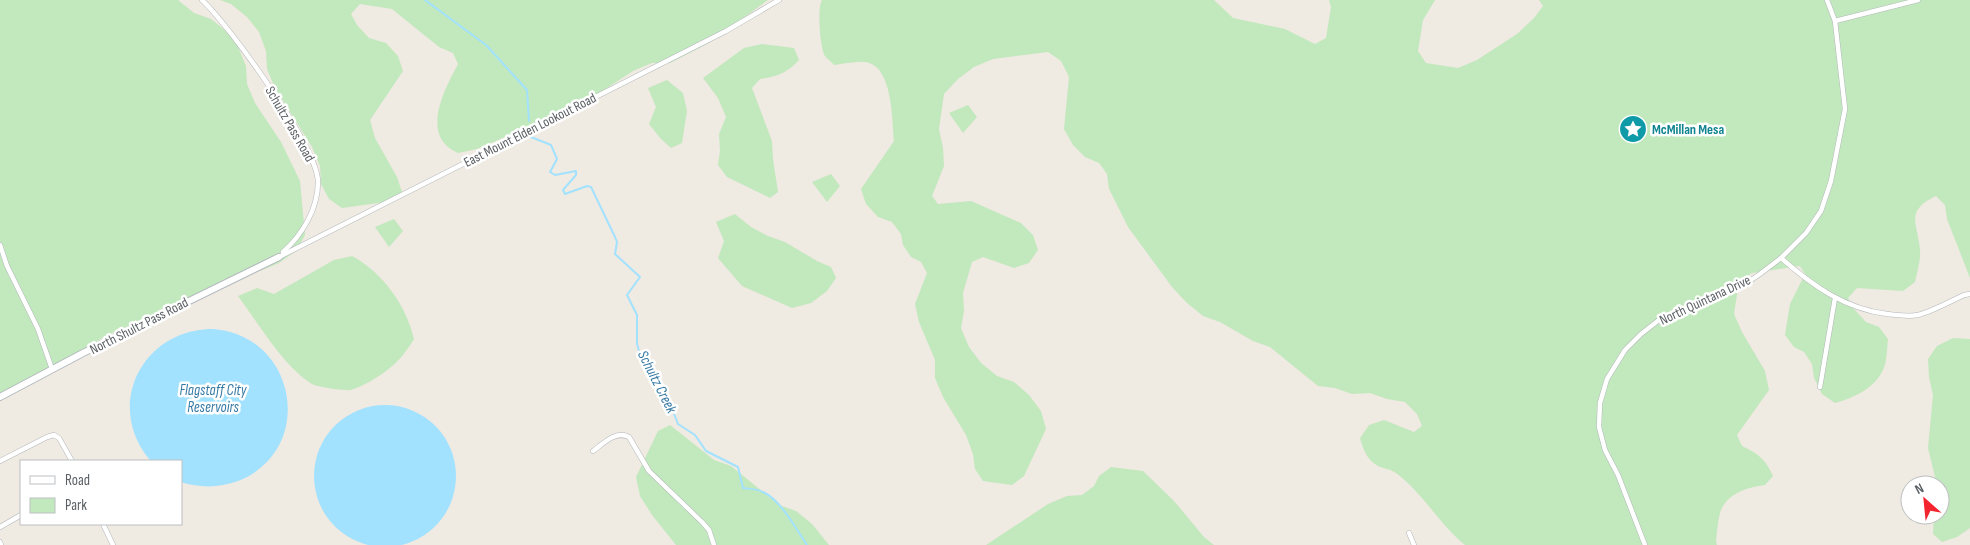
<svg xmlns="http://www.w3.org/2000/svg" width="1970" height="545" viewBox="0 0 1970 545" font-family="'Sofia Sans Condensed',sans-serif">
  <rect width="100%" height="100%" fill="#efeae2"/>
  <g fill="#c2e8bd">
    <polygon points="0,0 178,0 194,13 211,19 226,31 238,47 246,66 247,84 255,103 281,142 300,181 305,235 296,251 279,263 260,271 242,272 223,280 163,318 144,326 126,327 107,335 26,387 7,395 0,396"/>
    <path d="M220,0H768L709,43L670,63H652L633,71L552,124L533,132L515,133L477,149L458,153C454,151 448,148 445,144C426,123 447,85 458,64L453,53L439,47L392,9L360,4L351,14L357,25L369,38L386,43L398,56L403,71L370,120L375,138L397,177L402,192L393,201L342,208L329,199L321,184L320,166L312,147L275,88L267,69L266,51L259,32L247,17L231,4Z"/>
    <path d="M822,0H1214L1233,18L1285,29L1315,44L1326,38L1331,7L1329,0H1435L1423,20L1418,51L1426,63L1458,68L1477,60L1517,34L1534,18L1543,6L1539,0H1970V278L1947,219L1945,205L1936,196C1904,211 1918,224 1920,250C1921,260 1917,272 1915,282L1903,291L1857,288L1848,298L1854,309L1866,322L1879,327L1888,339C1887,348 1887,362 1883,370C1874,389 1853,398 1835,403L1822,394L1814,378L1812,364L1804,352L1794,347L1785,335L1790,304L1805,274L1800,266L1752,273L1739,282L1734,314L1742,332L1765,371L1769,390L1737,435L1742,446C1758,453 1766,460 1773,476L1765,485C1749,487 1732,492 1723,506C1718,513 1717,533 1716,542L1717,545H1465C1439,524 1423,493 1396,473C1391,469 1384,469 1378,466C1367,460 1363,449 1360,438L1369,425L1384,420L1414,432L1422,426L1417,414L1405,402L1387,399L1370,393L1352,394L1335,388L1318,386L1270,347L1253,341L1220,322L1203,316L1187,303L1172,287L1128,227L1109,189L1107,174L1099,163L1085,157L1073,145L1064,129L1069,77L1061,61L1048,52L993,59L974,67L958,79L944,94L939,129L943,148L944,166L932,196L938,204L971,201L1021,223L1033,235L1038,250L1029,263L1014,268L983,257L972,262L963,293L964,311L961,328L969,347L981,363L997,376L1014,382L1029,395L1041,411L1046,429L1024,476L1012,485L983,481L975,469L973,454L966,435L943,397L935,378V360L919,322L915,304L927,273L921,262L911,257L903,245L901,234L892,222L878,217L866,204L861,189L894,141C892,120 893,65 865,62C856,61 844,64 834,65C832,62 827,59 825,56C820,48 817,8 822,0Z"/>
    <path d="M762,44L794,48L799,60C788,72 777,77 760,79L752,88L772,141L773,159L778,192L770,198L727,177L718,165L720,151L719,134L726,117L718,98L703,78L744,48Z"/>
    <polygon points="667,80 683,93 687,111 682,143 671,148 661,139 649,124 656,107 648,88"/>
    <polygon points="968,105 977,117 963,133 949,113"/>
    <polygon points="831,174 840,186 827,202 812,182"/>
    <polygon points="735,214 751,227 768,236 785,242 817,261 831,267 836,278 827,291 811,303 792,308 742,286 718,258 724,241 716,222"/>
    <polygon points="394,219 403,231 389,247 375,227"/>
    <path d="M352,256C383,273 406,305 414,339C402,359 391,369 371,381C365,384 356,389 350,390C344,391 317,387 312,384C283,366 259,324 238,296L257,288L274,294L334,260Z"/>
    <polygon points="1953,338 1970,339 1970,528 1957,537 1942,542 1933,534 1934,515 1940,515 1940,485 1937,485 1928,448 1933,395 1929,377 1928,359 1937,346"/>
    <polygon points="670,425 714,460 731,466 779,505 796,511 812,524 829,545 676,545 652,515 640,496 636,477 658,431"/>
    <polygon points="1111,467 1143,471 1174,501 1204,537 1214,545 986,545 1048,504 1067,496 1082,495 1094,486 1099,476"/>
  </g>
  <g fill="#a2e2ff">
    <path d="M213,329C297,335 317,450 238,481C219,488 200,488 181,482V461L150,460C104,406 142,329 213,329Z"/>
    <circle cx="385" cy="476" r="71"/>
  </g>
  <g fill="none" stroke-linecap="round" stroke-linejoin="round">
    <g stroke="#a2e2ff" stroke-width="2">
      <polyline points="425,0 486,45 527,90 529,121"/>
      <path d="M531,137L551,145L557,159L550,172L555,175L576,171V175L563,190L565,194L587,186L591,187L615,237L617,242L615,254L640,277L627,295L637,315V344L640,354L665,391L678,424L695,435L706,451L738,467L743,488C750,489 758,489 763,492C781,500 796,529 807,545"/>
    </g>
    <g stroke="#b3b7bb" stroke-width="5.5">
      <g id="street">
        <path d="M202,0C229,25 318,148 318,182C318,209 302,235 283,252"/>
        <polyline points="1835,21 1918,0"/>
        <polyline points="0,245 7,266 38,329 52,369"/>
        <polyline points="279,257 726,31 779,0"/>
        <path d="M1781,258C1813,286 1845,309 1887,314C1897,315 1908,317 1918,315C1933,311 1949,302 1964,295L1970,294"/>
        <polyline points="1820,387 1835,298"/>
        <path d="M593,451C603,444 615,430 629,437L649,471L702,522L709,530L714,545"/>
        <polyline points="0,461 47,437 54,435 59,438 72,461"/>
        <polyline points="103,524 113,545"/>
        <polyline points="0,527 21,515"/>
        <polyline points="1409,533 1414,545"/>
        <polyline points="0,542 1,545"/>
        <polyline points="1645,545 1618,475 1605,450 1599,427 1600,403 1607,379 1625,350 1641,334 1659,320 1713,300 1739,288 1760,274 1781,258 1806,233 1821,211 1831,181 1845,109 1835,21 1827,0"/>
      </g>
    </g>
    <g stroke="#b4b9be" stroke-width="8">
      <polyline id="secondary" points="0,397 83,353 279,257"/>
    </g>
    <use href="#street" stroke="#fff" stroke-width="4.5"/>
    <use href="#secondary" stroke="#fff" stroke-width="6"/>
  </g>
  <defs>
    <g id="sight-disc" transform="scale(1.4375)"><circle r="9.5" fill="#0f9aa8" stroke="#fff"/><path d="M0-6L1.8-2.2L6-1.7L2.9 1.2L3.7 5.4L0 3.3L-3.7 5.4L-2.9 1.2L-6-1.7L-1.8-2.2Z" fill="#fff"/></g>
  </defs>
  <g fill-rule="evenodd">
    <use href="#sight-disc" x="1633" y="129"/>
  </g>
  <g text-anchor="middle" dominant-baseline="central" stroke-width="5" stroke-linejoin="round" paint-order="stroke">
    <g font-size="14" fill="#5b6064" stroke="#fff">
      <text transform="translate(290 124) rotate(60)">Schultz Pass Road</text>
      <text transform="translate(530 130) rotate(-27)">East Mount Elden Lookout Road</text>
      <text transform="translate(1705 300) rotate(-25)">North Quintana Drive</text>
      <text transform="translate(139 326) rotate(-27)">North Shultz Pass Road</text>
    </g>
    <g font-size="14" font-weight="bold" fill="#0d838f" stroke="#fff" text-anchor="start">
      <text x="1652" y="129">McMillan Mesa</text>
    </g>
    <g font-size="15" font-style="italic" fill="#3579a4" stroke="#fff">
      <text transform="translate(657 382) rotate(63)">Schultz Creek</text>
      <text x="213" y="390">Flagstaff City<tspan x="213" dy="17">Reservoirs</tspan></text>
    </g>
  </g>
  <rect x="20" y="460" width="162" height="65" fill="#ffffff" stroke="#bdbfc1"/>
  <rect x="30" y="476" width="25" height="8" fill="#ffffff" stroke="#bdbfc1"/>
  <text x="65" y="485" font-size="15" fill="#5b6064">Road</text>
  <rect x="30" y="498" width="25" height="15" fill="#c2e8bd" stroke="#bdbfc1"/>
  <text x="65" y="510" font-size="15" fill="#5b6064">Park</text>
  <g transform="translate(1925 500) rotate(333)"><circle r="24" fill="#ffffff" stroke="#bdbfc1"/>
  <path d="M0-4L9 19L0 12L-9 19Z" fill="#f3242d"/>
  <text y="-8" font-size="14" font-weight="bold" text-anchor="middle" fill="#5b6064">N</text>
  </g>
</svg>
